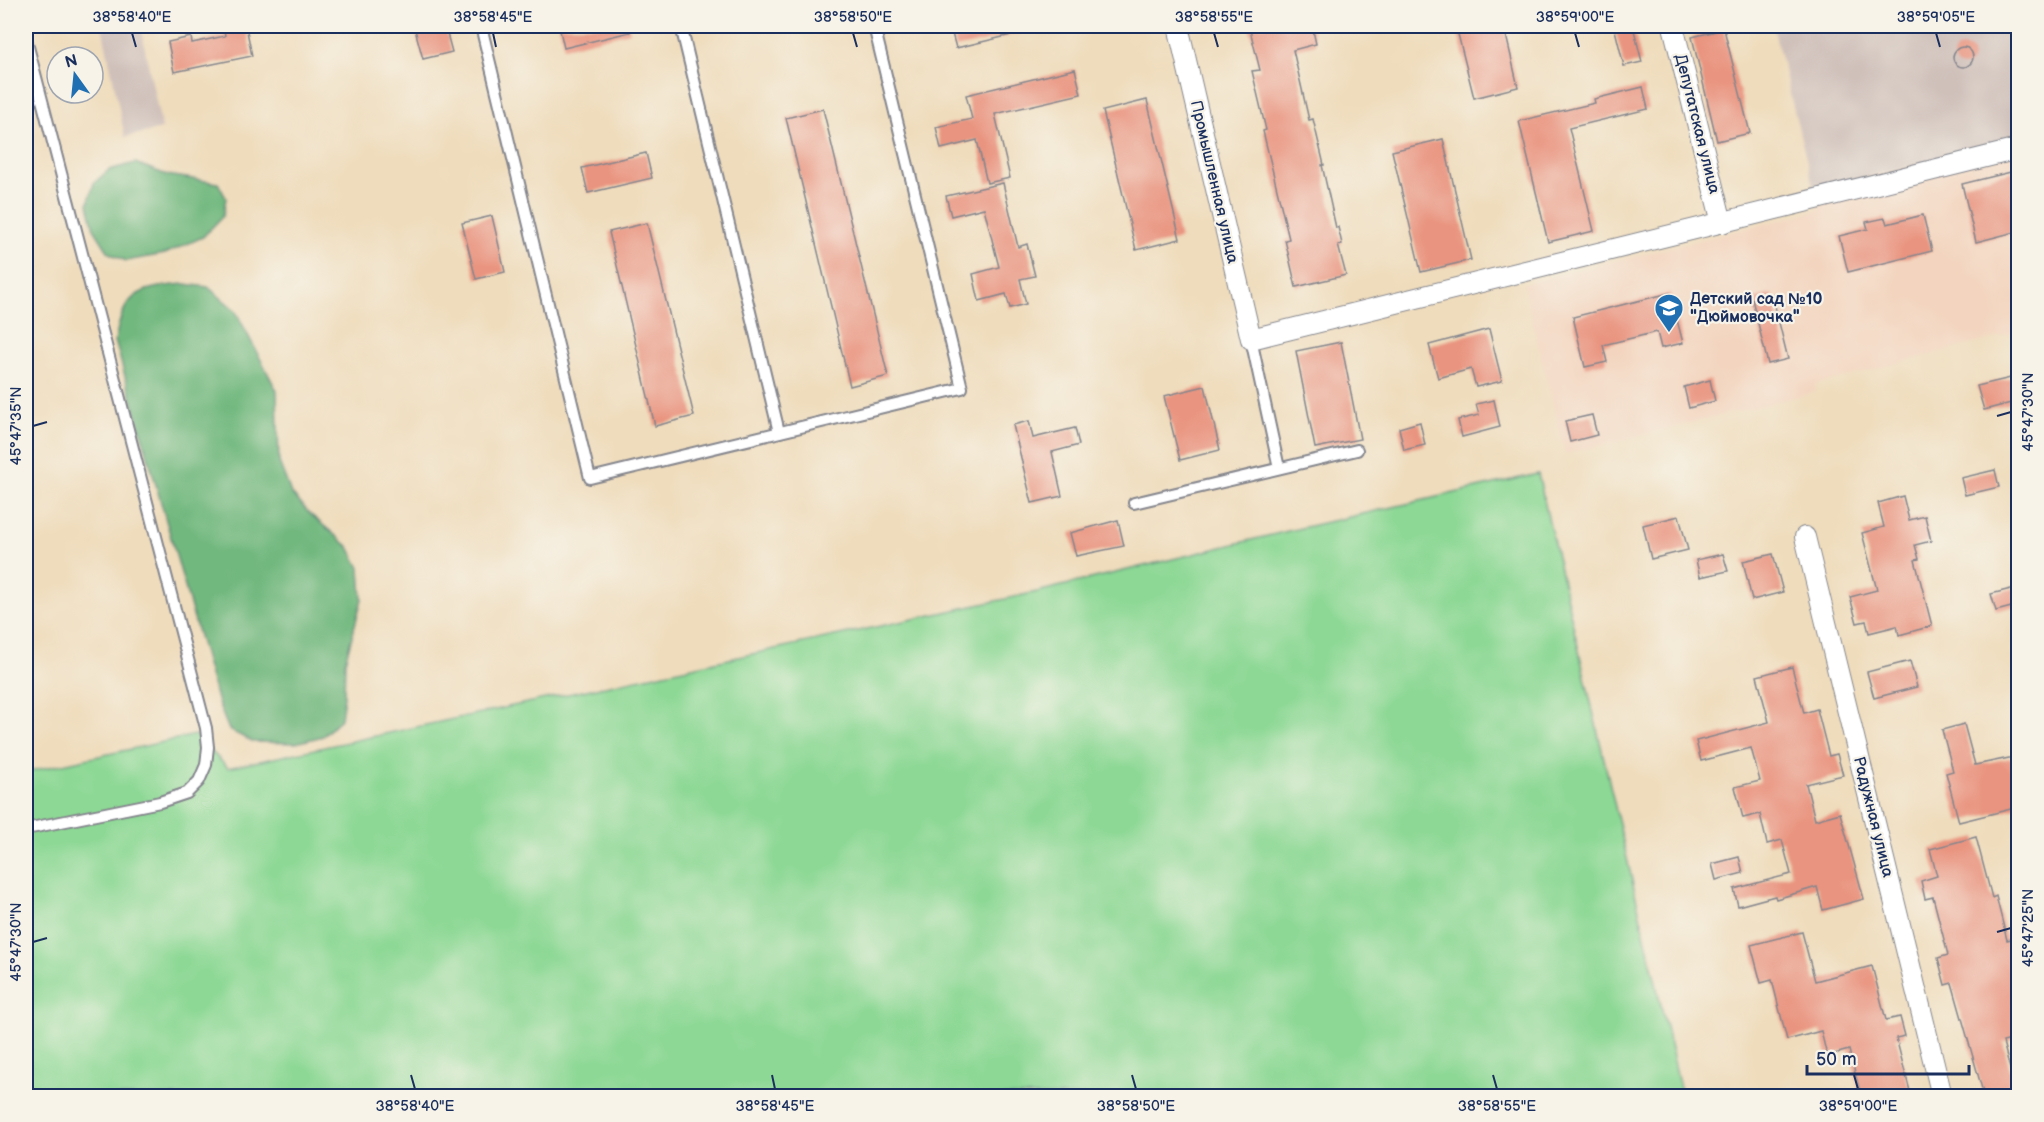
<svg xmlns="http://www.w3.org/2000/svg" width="2044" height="1122" viewBox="0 0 2044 1122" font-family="'Balsamiq Sans',sans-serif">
  <rect width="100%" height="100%" fill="#f7f3e8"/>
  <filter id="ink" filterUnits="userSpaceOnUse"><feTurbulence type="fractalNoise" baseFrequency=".0167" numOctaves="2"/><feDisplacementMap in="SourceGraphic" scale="12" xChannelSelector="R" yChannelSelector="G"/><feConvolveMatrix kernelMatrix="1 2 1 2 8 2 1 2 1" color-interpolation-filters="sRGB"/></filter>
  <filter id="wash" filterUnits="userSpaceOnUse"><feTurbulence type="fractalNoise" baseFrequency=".008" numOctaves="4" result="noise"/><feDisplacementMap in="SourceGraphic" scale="24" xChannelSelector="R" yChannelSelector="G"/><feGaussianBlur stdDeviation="1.35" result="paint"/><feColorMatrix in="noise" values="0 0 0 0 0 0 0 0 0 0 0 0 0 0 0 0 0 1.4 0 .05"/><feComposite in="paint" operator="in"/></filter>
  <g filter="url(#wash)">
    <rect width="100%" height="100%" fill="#efdcbc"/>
    <polygon fill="#f3d4be" points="2018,140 2018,332 1815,385 1816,392 1565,454 1523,284 1819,210 1814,190"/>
    <g fill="#cfc0ba">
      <polygon points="102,26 140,26 162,129 125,137"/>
      <polygon points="1773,26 2018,26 2018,140 1814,190"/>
    </g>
    <polygon fill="#8cd894" stroke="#548479" stroke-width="1.5" points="1538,474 1682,1096 26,1096 26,772 195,735 228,768 1037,592 1288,531"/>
    <g fill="#71b87e" stroke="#46746e" stroke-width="1.5">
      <polygon points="135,163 167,175 218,183 226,198 223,216 203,237 165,254 126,261 109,253 94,229 88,204 94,183 109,170"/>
      <path d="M185,284L208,287L235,310L277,391L279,462L291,493L310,514L349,547L360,568L362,599L345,662L344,696L341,719L323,736L296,743L253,742L229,730L218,703L115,341C124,292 138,288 185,284Z"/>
    </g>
    <g id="blocks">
      <g fill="#e99480">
        <polygon points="246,26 252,56 174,72 168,42 191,37 192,43 225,36 224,30"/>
        <polygon points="414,26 445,26 452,52 423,59"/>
        <polygon points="559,26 629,26 630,32 564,48"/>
        <polygon points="950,26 1023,26 1024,32 956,48"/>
        <polygon points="1249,26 1312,26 1316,44 1293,50 1309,120 1313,119 1324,165 1322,165 1336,228 1338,227 1342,244 1338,245 1346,275 1296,287 1285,240 1289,239 1263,131 1266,130 1252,71 1260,70"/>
        <polygon points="1456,26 1504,26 1518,87 1474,98"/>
        <polygon points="1614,26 1633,26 1642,62 1624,66"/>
        <polygon points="1724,29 1750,133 1717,141 1692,37"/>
        <circle cx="1963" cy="57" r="10"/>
        <polygon points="1075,69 1081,94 995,114 1010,178 987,183 977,140 941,149 936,127 972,119 966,95"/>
        <polygon points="1643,87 1648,109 1569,128 1594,231 1548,242 1519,121 1595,103 1594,99"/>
        <polygon points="1147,100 1180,239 1136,250 1103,111"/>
        <polygon points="823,109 888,376 850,386 786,118"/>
        <polygon points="1443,139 1471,260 1421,272 1392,151"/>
        <polygon points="646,153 652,178 588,193 582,168"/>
        <polygon points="2019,170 2019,231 1976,242 1962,184"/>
        <polygon points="1003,183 1018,247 1027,244 1035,276 1020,279 1026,304 1010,308 1006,294 979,301 973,274 999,267 984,208 951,216 946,196"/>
        <polygon points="1923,215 1932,251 1848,272 1839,236 1868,229 1866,222 1885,218 1887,224"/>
        <polygon points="492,216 505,272 476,279 462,223"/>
        <polygon points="647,223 694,416 655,426 609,232"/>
        <polygon points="1670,293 1683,343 1661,348 1657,332 1603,345 1607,362 1585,367 1573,317"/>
        <polygon points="1772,294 1788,359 1768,364 1752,299"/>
        <polygon points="1489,329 1502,381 1476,387 1471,369 1438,378 1429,345"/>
        <polygon points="1341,342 1360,439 1315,448 1296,351"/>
        <polygon points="2019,376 2019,401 1984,410 1977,386"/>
        <polygon points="1710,380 1715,401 1689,408 1684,387"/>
        <polygon points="1205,386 1220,450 1180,460 1164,396"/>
        <polygon points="1494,400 1500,427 1462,437 1458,420 1479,415 1476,404"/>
        <polygon points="1592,415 1597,435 1570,442 1565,421"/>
        <polygon points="1029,421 1033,438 1075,428 1079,445 1052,452 1062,496 1032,503 1013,425"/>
        <polygon points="1420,422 1425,445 1404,450 1399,428"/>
        <polygon points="1995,470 1999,487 1965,495 1961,478"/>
        <polygon points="1903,496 1909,520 1925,516 1931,541 1915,545 1919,559 1915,560 1932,626 1899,635 1897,626 1869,633 1866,621 1857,623 1850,597 1877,590 1862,533 1884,527 1878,503"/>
        <polygon points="1679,516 1688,550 1651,559 1643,525"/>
        <polygon points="1118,520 1124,546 1076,556 1070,533"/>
        <polygon points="1723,554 1728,571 1700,577 1696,560"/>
        <polygon points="1773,554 1783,592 1752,600 1743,561"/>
        <polygon points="2015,588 2019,605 1996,611 1991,594"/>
        <polygon points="1910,661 1917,687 1874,698 1867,672"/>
        <polygon points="1792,667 1804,713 1817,709 1829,756 1837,754 1843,775 1806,784 1815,820 1840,813 1864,899 1823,910 1817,887 1776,899 1775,896 1738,906 1734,889 1791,874 1782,840 1767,844 1760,814 1743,818 1735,787 1760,781 1751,748 1701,761 1696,741 1769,722 1757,676"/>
        <polygon points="1964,724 1975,765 2019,756 2019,807 1959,822 1946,773 1953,771 1942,730"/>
        <polygon points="1976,837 1992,898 1996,896 2007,940 2019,937 2019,1038 2003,1042 2017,1096 1984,1096 1952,983 1945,985 1938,958 1948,955 1933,897 1925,899 1921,881 1937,876 1930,849"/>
        <polygon points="1739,857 1743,873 1716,880 1712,864"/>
        <polygon points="1802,932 1815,981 1872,966 1886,1020 1900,1017 1905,1036 1896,1038 1910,1091 1890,1096 1861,1096 1849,1050 1827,1056 1821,1031 1787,1040 1772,980 1761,983 1751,945"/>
      </g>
    </g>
  </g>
  <g filter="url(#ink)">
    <use href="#blocks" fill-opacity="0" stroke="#85868d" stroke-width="1.5"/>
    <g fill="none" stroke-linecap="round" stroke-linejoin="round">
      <g stroke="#85868d" stroke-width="14">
        <g id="service">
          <polyline points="481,26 590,478 962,388 874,26"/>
          <polyline points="681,26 779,432"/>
          <polyline points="2018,26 2018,29"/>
          <polyline points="26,39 206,728 208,747 206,765 199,781 187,793 160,802 26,829"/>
          <polyline points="1251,339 1279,468"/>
          <polyline points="1134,503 1357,450"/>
        </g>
      </g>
      <g stroke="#85868d" stroke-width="22">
        <g id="minor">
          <polyline points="1178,26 1251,339 2018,149"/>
          <polyline points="1673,26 1722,223"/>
          <polyline points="1805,537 1942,1096"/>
        </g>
      </g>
      <use href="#service" stroke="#fff" stroke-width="10"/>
      <use href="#minor" stroke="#fff" stroke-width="20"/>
    </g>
  </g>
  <path fill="none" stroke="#1b2f5e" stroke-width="2" d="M132,33L136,47M493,33L496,47M853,33L857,47M1214,33L1218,47M1575,33L1579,47M1936,33L1940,47M1997,416L2011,412M33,426L47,422M1997,932L2011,928M33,942L47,938M411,1075L415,1089M772,1075L775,1089M1132,1075L1136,1089M1493,1075L1497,1089M1854,1075L1858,1089"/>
  <defs>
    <g id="school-pin" transform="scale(1.5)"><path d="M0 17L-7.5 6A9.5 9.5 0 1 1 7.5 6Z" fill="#1f6fb2" stroke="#f7f3e8"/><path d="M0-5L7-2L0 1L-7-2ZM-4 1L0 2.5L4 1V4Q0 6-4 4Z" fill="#fff"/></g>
  </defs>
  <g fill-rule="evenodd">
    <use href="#school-pin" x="1669" y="308"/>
  </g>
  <g text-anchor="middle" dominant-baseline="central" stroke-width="4.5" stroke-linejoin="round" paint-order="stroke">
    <g font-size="16" fill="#1b2f5e" stroke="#f7f3e8">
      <text transform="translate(1697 124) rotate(76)">Депутатская улица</text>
      <text transform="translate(1214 182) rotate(77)">Промышленная улица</text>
      <text transform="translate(1873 817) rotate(76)">Радужная улица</text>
    </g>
    <g font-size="16" font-weight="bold" fill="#1b2f5e" stroke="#f7f3e8" text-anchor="start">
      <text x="1690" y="299">Детский сад №10<tspan x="1690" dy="18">"Дюймовочка"</tspan></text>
    </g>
  </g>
  <rect width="2044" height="1122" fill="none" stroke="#f7f3e8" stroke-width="66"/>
  <g transform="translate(75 75) rotate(345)"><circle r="28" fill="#f7f3e8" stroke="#9fa5b1" stroke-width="1.5"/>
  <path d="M0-4.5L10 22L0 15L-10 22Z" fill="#1f6fb2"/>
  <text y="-9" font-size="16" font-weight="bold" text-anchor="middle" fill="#1b2f5e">N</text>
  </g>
  <path d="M1807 1065v9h162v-9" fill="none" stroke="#1b2f5e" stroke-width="3"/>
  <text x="1816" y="1065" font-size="18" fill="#1b2f5e" stroke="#f7f3e8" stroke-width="4.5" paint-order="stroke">50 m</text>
  <rect x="33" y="33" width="1978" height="1056" fill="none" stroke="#1b2f5e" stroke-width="2"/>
  <g font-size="15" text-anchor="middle" fill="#1b2f5e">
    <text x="132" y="22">38°58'40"E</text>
    <text x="493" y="22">38°58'45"E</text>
    <text x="853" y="22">38°58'50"E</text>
    <text x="1214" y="22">38°58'55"E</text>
    <text x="1575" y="22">38°59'00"E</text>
    <text x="1936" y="22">38°59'05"E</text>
    <text transform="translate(2028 412) rotate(-90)" y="5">45°47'30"N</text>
    <text transform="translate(16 426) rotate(-90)" y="5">45°47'35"N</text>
    <text transform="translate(2028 928) rotate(-90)" y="5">45°47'25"N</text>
    <text transform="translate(16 942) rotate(-90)" y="5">45°47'30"N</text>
    <text x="415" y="1111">38°58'40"E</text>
    <text x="775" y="1111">38°58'45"E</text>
    <text x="1136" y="1111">38°58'50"E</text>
    <text x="1497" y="1111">38°58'55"E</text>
    <text x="1858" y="1111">38°59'00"E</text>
  </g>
</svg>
